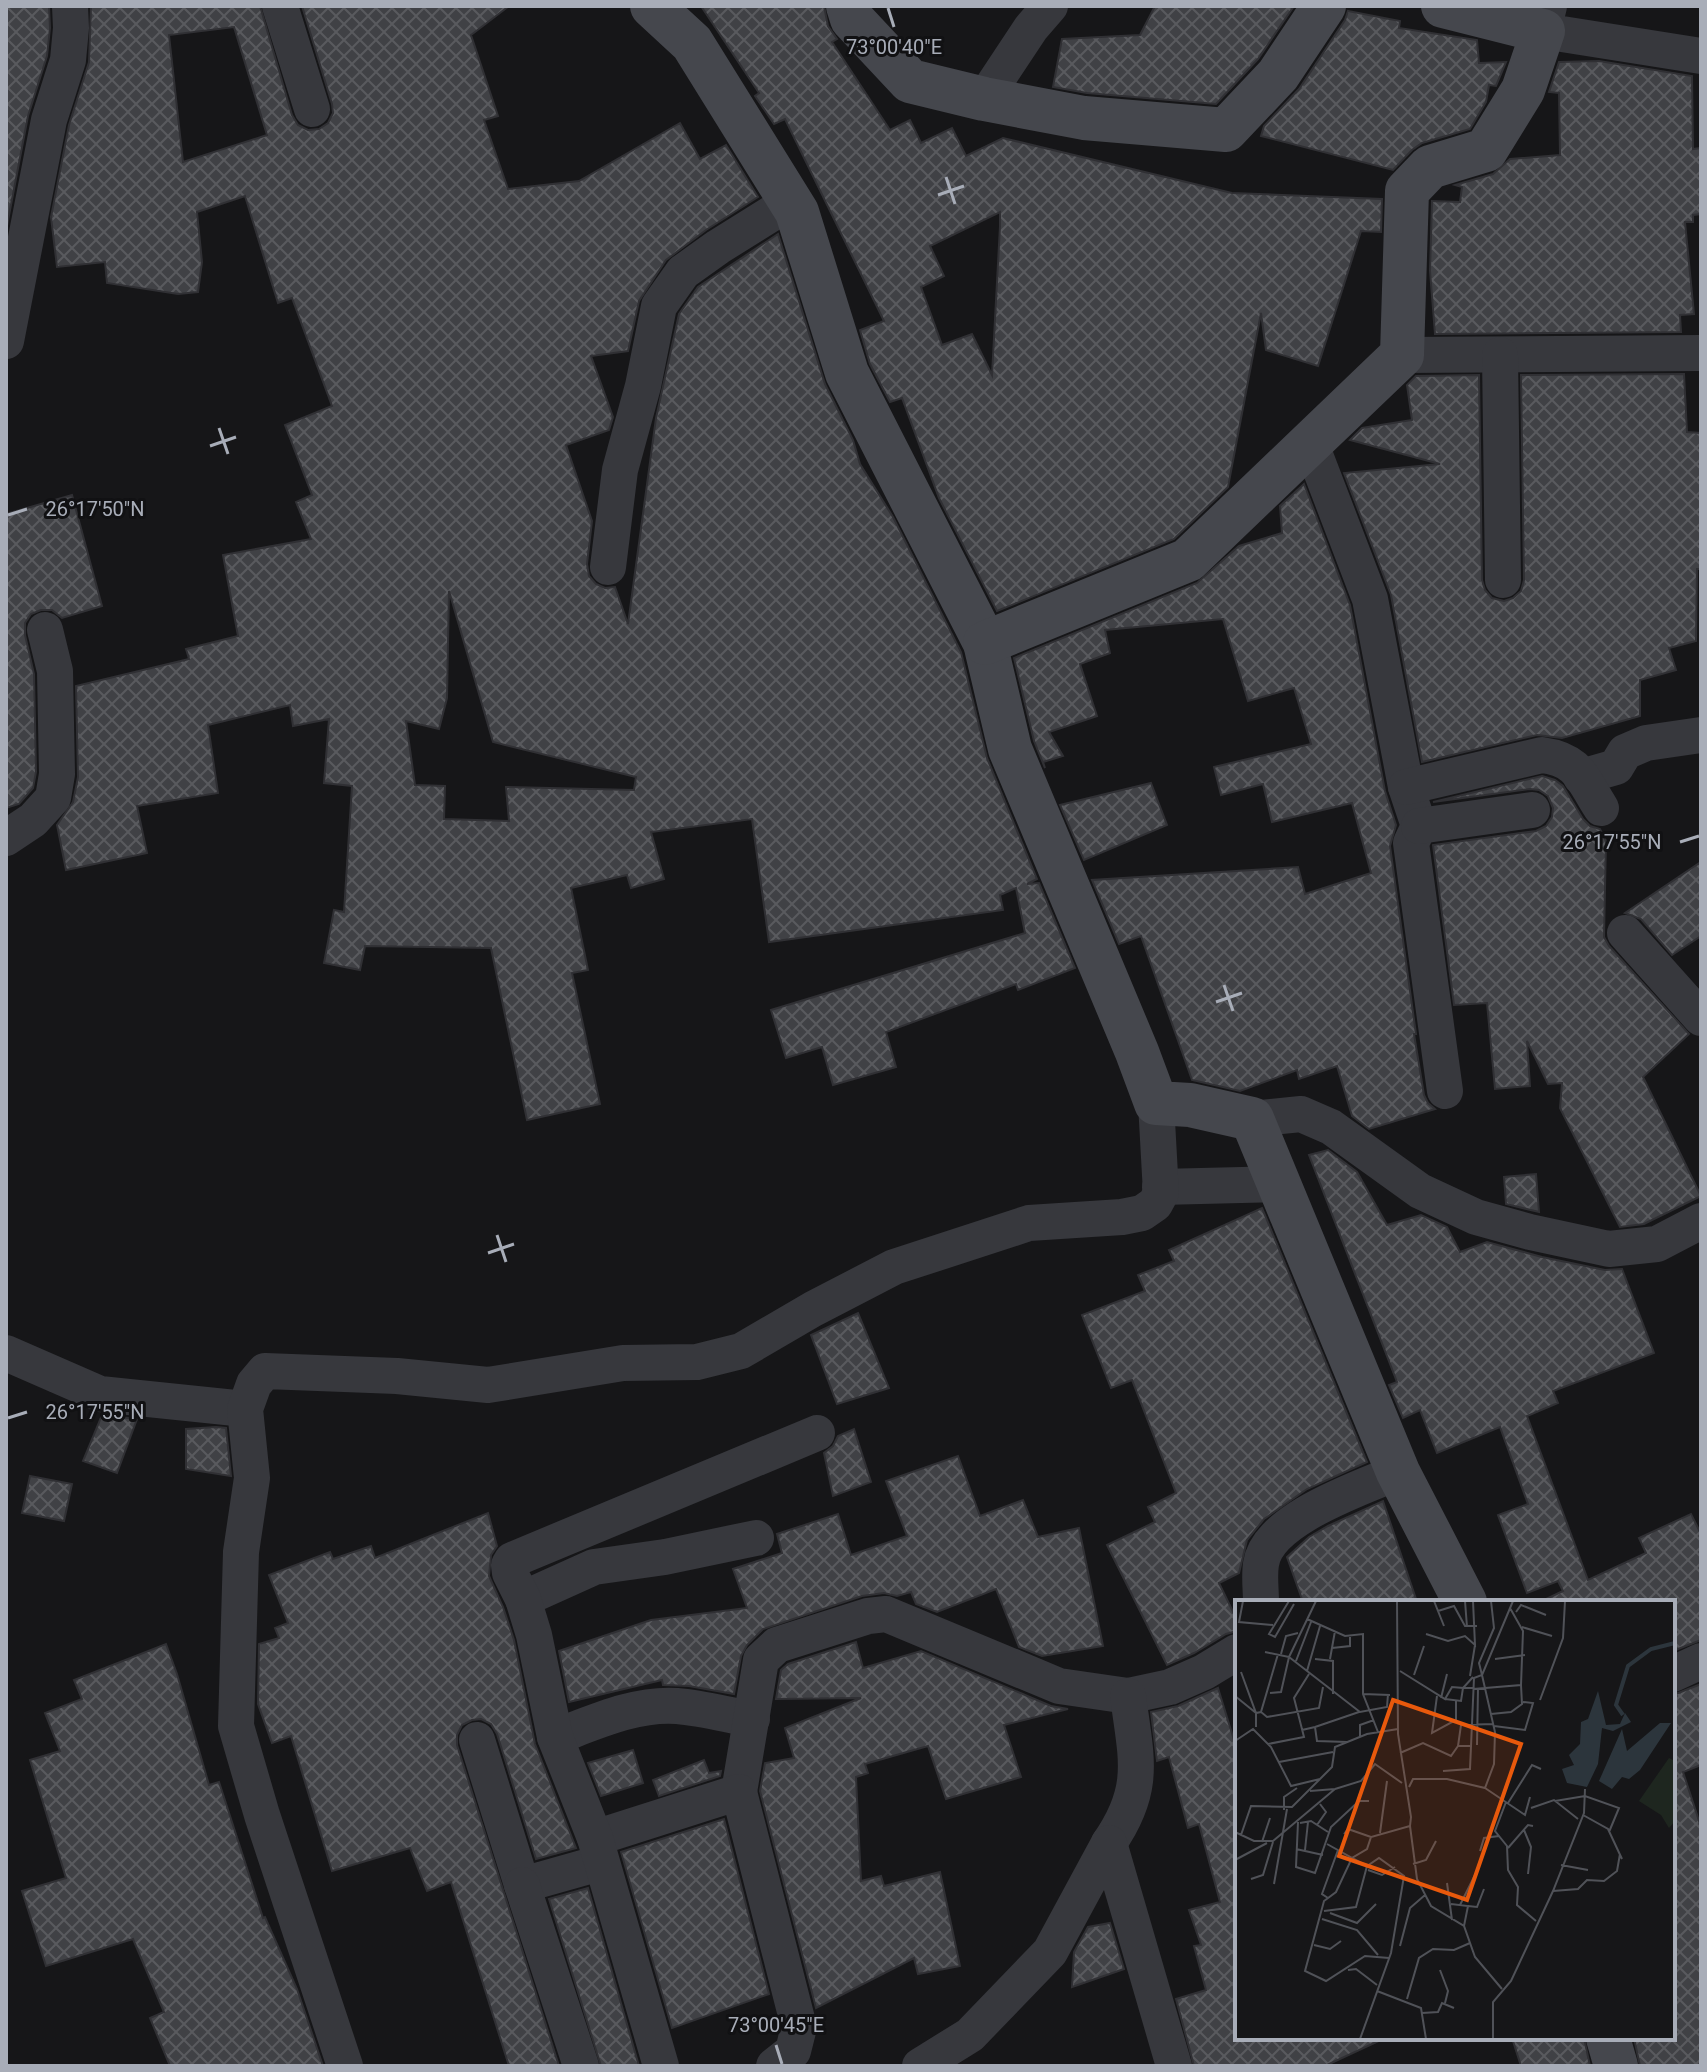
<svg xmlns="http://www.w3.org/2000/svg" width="1707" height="2072" viewBox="0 0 1707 2072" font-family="Roboto,sans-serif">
  <defs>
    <pattern id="building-cross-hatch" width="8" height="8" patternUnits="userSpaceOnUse" patternTransform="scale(2)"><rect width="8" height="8" fill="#404145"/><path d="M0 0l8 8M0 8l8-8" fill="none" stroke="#595a5e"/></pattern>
  </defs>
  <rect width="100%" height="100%" fill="#161618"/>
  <g fill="url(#building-cross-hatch)" stroke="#303034" stroke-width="2" fill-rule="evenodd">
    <polygon points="6,6 49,6 50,28 47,56 28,116 6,231"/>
    <path d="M91,6H260L292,115L298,125L308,130L319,129L328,123L333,113L332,104L302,6H509L471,35L498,116L484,120L508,189L579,181L680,123L700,159L726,145L758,197L706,230L666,260L639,301L628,351L591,356L613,417L609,430L566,445L592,521L587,564L589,576L596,584L605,588L615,587L628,624L656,418L679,314L698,287L778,234L825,384L853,440L860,464L893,517L961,652L987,758L1037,879L1027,884L1039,883L1075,968L1018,990L1016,984L886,1032L896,1067L833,1085L822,1047L786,1058L771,1010L1025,933L1016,888L1000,895L1003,910L769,942L752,819L651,832L664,879L631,888L627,875L571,888L588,970L572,973L600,1104L527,1120L491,948L365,946L360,970L324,963L334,910L344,912L352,786L324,783L329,719L293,726L290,705L208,725L218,793L137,806L147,853L66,870L57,825L73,802L78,777L76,686L189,659L186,649L238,636L223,555L311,539L296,502L312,495L285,425L332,406L292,298L278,303L245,196L197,212L202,262L198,292L178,294L107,283L105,262L57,267L51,217L69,125L89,62ZM234,27L267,135L183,162L169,35ZM449,591L493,742L636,777L634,790L506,787L509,821L444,819L445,786L415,785L406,721L439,729L447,698Z"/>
    <path d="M701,6H824L828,26L837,39L832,42L890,130L910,120L921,143L952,128L966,156L1003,138L1232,193L1382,199L1381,232L1361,231L1318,366L1266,350L1261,313L1228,487L1174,539L997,611L939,498L902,398L890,402L870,364L860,330L884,321L785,119L774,124L755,96L759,93ZM1000,212V226L992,375L972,334L942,345L921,287L944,276L930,246Z"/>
    <polygon points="1155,6 1294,6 1258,59 1216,104 1087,93 1053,87 1062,39 1140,35"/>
    <polygon points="1348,11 1400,21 1399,28 1477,40 1479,63 1506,62 1496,86 1489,85 1486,102 1470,129 1422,143 1412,150 1393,170 1261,136 1264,126 1299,89 1345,20"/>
    <polygon points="1599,61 1692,76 1693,149 1701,148 1701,214 1693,215 1693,222 1685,222 1694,314 1680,315 1681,332 1435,334 1430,271 1432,201 1460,202 1462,187 1455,185 1493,174 1510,159 1560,155 1559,93 1549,92 1559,62"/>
    <polygon points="1684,374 1687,432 1701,433 1701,569 1697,569 1696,641 1669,648 1676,670 1640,680 1640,716 1562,738 1537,735 1422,762 1391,595 1344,473 1440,464 1350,440 1362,428 1412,420 1407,385 1416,376 1479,375 1482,580 1485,590 1492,598 1504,601 1513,598 1521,591 1524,580 1521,375"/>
    <polygon points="1304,484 1350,605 1385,791 1396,825 1390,846 1416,1034 1414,1034 1424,1095 1428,1103 1435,1109 1369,1129 1352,1116 1337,1066 1299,1079 1297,1070 1240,1091 1192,1080 1141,936 1119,944 1092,880 1298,867 1305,894 1371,873 1352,803 1272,822 1263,784 1221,795 1214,767 1311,744 1294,688 1248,701 1223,619 1105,630 1110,653 1080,664 1097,716 1049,732 1063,756 1043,762 1045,768 1034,741 1014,658 1197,583 1239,546 1282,533 1280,506"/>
    <polygon points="72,495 102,606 62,618 52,610 41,610 31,614 25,623 25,635 34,674 36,772 33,788 19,804 6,808 6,514"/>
    <polygon points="1542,776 1555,780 1563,786 1583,819 1590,826 1600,829 1606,841 1604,937 1609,946 1689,1034 1643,1077 1701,1196 1644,1224 1620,1227 1560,1108 1562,1083 1548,1084 1527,1041 1530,1086 1495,1089 1487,1003 1454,1005 1433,845 1536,831 1546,826 1552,817 1553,808 1548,796 1539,790 1530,789 1433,802"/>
    <polygon points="1151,783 1167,825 1084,860 1060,805"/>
    <polygon points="1701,862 1701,936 1672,955 1641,919 1625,913"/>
    <polygon points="1328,1150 1357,1172 1387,1225 1421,1215 1447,1227 1460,1252 1487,1242 1542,1257 1605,1270 1622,1269 1654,1353 1553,1391 1558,1403 1527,1416 1588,1580 1646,1553 1639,1538 1691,1514 1701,1534 1701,1640 1673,1651 1673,1602 1540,1602 1563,1591 1558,1581 1527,1593 1498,1515 1528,1504 1500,1427 1437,1453 1420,1410 1403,1418 1389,1385 1397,1382 1309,1155"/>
    <polygon points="1536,1174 1539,1212 1506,1204 1504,1177"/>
    <polygon points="1262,1208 1367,1462 1307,1489 1264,1519 1247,1540 1239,1573 1219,1583 1237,1620 1237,1631 1226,1634 1194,1653 1167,1665 1107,1545 1155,1522 1148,1507 1176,1493 1132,1380 1111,1388 1082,1315 1145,1291 1138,1275 1174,1261 1169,1250"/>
    <polygon points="858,1313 889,1388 837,1404 811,1335"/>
    <polygon points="102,1415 137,1419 117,1473 83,1461"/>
    <polygon points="216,1427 226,1428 231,1476 186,1469 186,1429"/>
    <polygon points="854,1429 871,1482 833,1496 824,1453 833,1446 838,1436"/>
    <polygon points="958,1456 980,1516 1023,1500 1038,1537 1079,1528 1103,1646 1042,1656 1019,1647 996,1589 937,1612 916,1604 911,1592 897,1596 884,1593 862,1596 763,1629 747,1645 741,1656 734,1694 689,1686 663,1685 662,1680 569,1702 559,1651 651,1620 747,1608 733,1569 782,1553 777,1534 838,1514 851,1555 907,1536 886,1481"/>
    <polygon points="30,1476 72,1484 64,1521 22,1513"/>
    <polygon points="1383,1501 1417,1602 1303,1602 1287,1557 1309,1537 1328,1526"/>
    <polygon points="488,1513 497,1546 491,1555 489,1576 503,1607 514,1640 535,1744 576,1848 536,1859 497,1734 491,1724 481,1719 472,1720 462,1725 457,1735 457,1745 559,2066 509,2066 451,1882 427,1891 410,1848 332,1871 291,1736 272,1743 258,1704 259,1644 279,1638 275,1628 288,1623 269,1575 330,1552 333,1559 371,1546 375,1558"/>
    <polygon points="856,1642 863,1668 921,1651 1051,1706 1068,1709 1004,1725 1021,1777 946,1799 928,1746 865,1764 868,1773 856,1777 861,1881 881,1876 884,1886 940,1872 960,1966 918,1974 914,1958 816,2008 760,1791 765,1763 794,1758 785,1728 861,1698 776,1699 781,1670 788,1664"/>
    <polygon points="166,1644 177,1674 209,1785 219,1782 263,1918 265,1917 297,1989 323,2066 170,2066 150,2018 164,2012 133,1939 46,1966 22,1891 66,1878 30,1760 60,1751 45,1713 82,1699 74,1680"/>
    <polygon points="1701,1684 1701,1765 1683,1772 1701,1827 1701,2066 1640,2066 1634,2038 1673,2038 1673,1695"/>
    <polygon points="1218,1688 1237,1750 1237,2038 1385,2038 1325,2066 1194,2066 1176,1999 1206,1990 1194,1946 1201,1945 1189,1910 1220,1902 1199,1824 1188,1828 1169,1757 1157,1761 1151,1712 1178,1706"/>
    <polygon points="633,1750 643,1783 601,1796 588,1763"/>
    <polygon points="704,1760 709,1773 721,1771 720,1776 659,1796 653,1780"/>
    <polygon points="724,1819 769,1994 672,2028 621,1852"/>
    <polygon points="588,1888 639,2066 601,2066 549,1899"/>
    <polygon points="1110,1923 1124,1969 1072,1987 1074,1952 1088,1927"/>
    <polygon points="1512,2038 1584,2038 1590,2066 1521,2066"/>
  </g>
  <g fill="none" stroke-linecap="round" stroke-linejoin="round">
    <g stroke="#37383d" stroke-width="36">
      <polyline points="280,6 312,109"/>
      <polyline points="1549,6 1543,31 1701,56"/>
      <polyline points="984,99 1031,28 1050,6"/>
      <polyline points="6,341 49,120 68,60 71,28 70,6"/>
      <polyline points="1402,355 1701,353"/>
      <polyline points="1500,355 1503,580"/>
      <polyline points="1310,442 1370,599 1406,787 1419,826 1411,843 1445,1091"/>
      <polyline points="608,567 620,470 643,386 659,306 683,272 718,247 790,202"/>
      <polyline points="1581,777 1616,767 1625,752 1646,743 1701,735"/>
      <path d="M1406,787L1542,755C1580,760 1582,779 1601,808"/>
      <polyline points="1419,826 1532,810"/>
      <polyline points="6,838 33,820 53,798 57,774 55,671 45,630"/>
      <polyline points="1625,933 1701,1018"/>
      <polyline points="1252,1119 1301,1114 1331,1127 1420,1191 1476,1217 1530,1232 1609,1249 1657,1244 1701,1221"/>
      <polyline points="1160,1187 1279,1184"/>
      <polyline points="6,1353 100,1394 245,1409"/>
      <polyline points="523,1599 594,1567 665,1557 756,1538"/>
      <path d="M1261,1602C1261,1590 1259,1576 1261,1564C1267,1519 1361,1488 1398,1472"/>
      <polyline points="1673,1674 1701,1661"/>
      <path d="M555,1737C593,1723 635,1703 677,1706C702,1708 728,1715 752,1719"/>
      <polyline points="477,1740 522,1885 600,1863"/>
      <polyline points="739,1792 761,1660 777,1645 868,1616 886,1614 1059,1686 1128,1696 1170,1687 1204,1672 1237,1652"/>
      <polyline points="595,1838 739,1792 799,2027 793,2051 774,2066"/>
      <path d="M1109,1843C1147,1788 1136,1758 1128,1696"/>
      <polyline points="522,1885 581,2066"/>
      <polyline points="345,2066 262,1815 236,1726 241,1552 252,1478 245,1409 254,1384 265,1371 397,1376 488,1385 623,1363 697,1362 741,1351 813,1309 894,1267 1029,1223 1122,1217 1142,1213 1155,1204 1161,1193 1156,1103"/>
      <polyline points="661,2066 595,1838 555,1737 534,1635 523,1599 510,1573 509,1565 512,1560 817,1433"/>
      <polyline points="920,2066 970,2035 1050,1952 1109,1843 1174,2066"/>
    </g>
    <g stroke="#45474d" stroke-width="44">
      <polyline points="652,6 692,43 797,212 847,373 985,643 1010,749 1137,1052 1156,1103 1190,1105 1252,1119 1398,1472 1465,1602"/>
      <polyline points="848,6 852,19 910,81 984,99 1084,118 1226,130 1278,75 1324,6"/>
      <polyline points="985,643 1188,560 1402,355 1407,191 1430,167 1486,150 1523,90 1543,31 1443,6"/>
      <polyline points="1608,2038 1616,2066"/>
    </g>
  </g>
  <path fill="none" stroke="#a8adb8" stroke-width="3" d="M888,8L894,27M946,177L955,204M938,195L964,186M219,428L228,454M210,446L236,437M8,515L27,509M1680,842L1699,836M1224,985L1233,1011M1216,1002L1242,993M497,1235L506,1262M488,1253L514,1244M8,1418L27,1412M776,2045L782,2064"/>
  <g transform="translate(1235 1600)">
    <rect width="440" height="440" fill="#161618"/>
    <path d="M434,158L440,161V221L434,228L426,215L404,201Z" fill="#1e261f"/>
    <path d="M363,91L371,125L385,124L390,113L396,122L378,131L367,128L363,164L352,187L332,183L327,169L339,165L334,155L345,144L346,122L353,119ZM425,123H436L405,170L394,179L387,177L377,189L364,181L387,129L392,151Z" fill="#2c353c"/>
    <path fill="none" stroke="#2c353c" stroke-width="4" d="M388,115L381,105L393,66L416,49L440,43"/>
    <path fill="none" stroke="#505258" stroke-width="2" d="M8,1L4,22L38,25M54,1L34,34L40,37L59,4M81,1L54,57L125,112L152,107L153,94M199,1L209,26M230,1L232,27M203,11L219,6L230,26H242M281,12L286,5L311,15M72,19L110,36L128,34V94L143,132M287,27L317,36M191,34L213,41L230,36L240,45L238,1M97,48L115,46V37M30,52L54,57L46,92L35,93M43,54L26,112L32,117L84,108L88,87M46,54L51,36L63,33M80,59L98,61V94M95,59L100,31M260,59L290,55M61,61L76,22M72,71L85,26M165,71L210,99L217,87L228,88L226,101L210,99M6,72L21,113L26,112M179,75L189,46M235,76L240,45M238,77L228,88H238M238,89L286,85L288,31L275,8M128,94L155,95M0,96L21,113V127M202,96L197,133L221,120V101M206,98L212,74M305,100L328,38L330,1M256,114L276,112L287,104L286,85M259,126L290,130L298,103L288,102M80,127L124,112M67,130L80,127L82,141L112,142M125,136V125L139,120M0,141L18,129L36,147L56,186L85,179M33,144L69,137L59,98L74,74M242,145L243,89M235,146H223L226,125L258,124M165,153L188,143L216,156L223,146M44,162L98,152M208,171L235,169L239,78L247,75L244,63L259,28L256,1M174,187L178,179H212L250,188L259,164L260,132L247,75L278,1M250,188L290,215L295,197M100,189L126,181L140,164L167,183M320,201L350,196L384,208L374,232M271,202L260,231L272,246L273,270L283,287L282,305L301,321M273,203L297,165L306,169M296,208L319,200L343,219M49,210V197L62,188M348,215L373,229L387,259M63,222L61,267L80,273L96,227L124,201H134M65,223L76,221L93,232M82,225L91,212L85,204M175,226L182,279L196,306L229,326L240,357L267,389M289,230L296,247L293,274M0,232L19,241H38L100,189L75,191M145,233L152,181M109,234L113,229L136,237M6,235L16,206L57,207L97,167L100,147L132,134L163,129M27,242L35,218M92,244L117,258L101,292L89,301L70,371L91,381L130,356L154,358M273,248L293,225L298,226M61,249L88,255M70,250L73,222M245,251L249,238L264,236M0,260L32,243M178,264L191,260L201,241M326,265L353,270M133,270L147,275L160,267M16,279L28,275L38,242M212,283L217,320M39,284L52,209M318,291L343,289L352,280L369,281L382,271L385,254M93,298L87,294L103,250M216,304L233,306L229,326M225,305L241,273M233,306L242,307L249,289M89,311L121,307L132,266M95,313L122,323L141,304M87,319L122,330L143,355M79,345L95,349L106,341M165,346L175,308L190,295M113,370L121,369L142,385M205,370L213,391L210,403M142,391L186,408L191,439M172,399L184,358L198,349L219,350L235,343M187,413L203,412L207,403L219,408M125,439L156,353L169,276L144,258L132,266L117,258L132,249L136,237L175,226L176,217L163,134L162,1M258,439V402L276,381L318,291L349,213L350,189"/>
    <path fill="#e8590c" fill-opacity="0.15" stroke="#e8590c" stroke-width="4" d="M158,100L286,144L232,300L104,256Z"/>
    <rect width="440" height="440" fill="none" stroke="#a8adb8" stroke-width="4"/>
  </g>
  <g font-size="20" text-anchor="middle" fill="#a8adb8" stroke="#111113" stroke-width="6" stroke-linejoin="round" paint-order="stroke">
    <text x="894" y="54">73°00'40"E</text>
    <text x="95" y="516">26°17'50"N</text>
    <text x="1612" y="849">26°17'55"N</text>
    <text x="95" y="1419">26°17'55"N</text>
    <text x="776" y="2032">73°00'45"E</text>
  </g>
  <rect width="1707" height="2072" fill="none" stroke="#a8adb8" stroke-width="16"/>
</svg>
